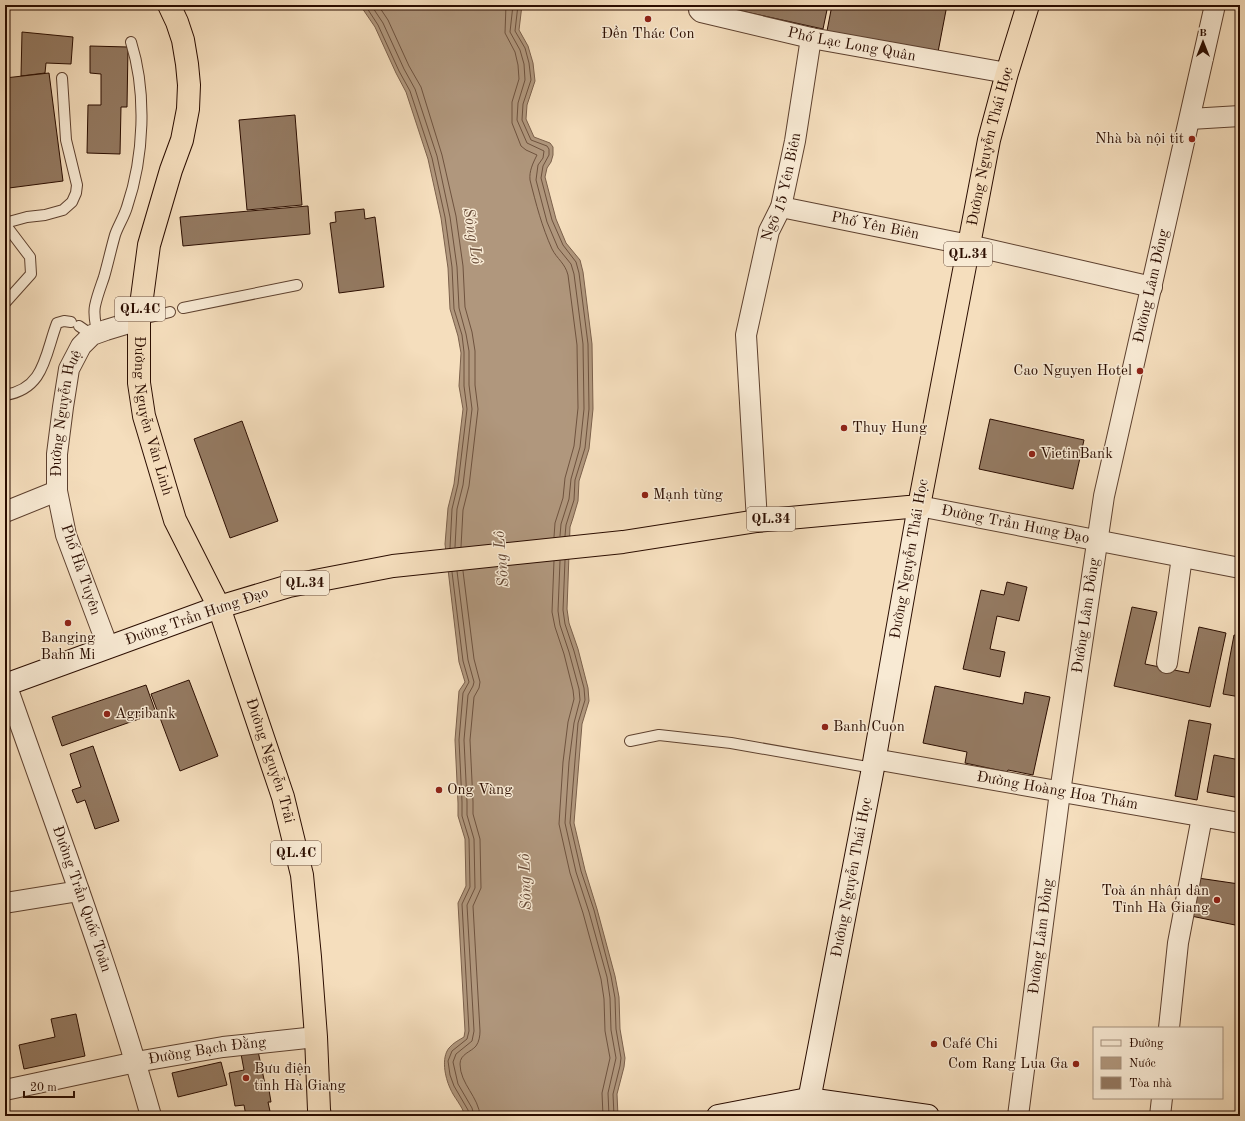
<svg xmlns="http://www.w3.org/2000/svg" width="1245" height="1121" viewBox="0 0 1245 1121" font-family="'Old Standard TT',serif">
  <rect width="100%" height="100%" fill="#f5debd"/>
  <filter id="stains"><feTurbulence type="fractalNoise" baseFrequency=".005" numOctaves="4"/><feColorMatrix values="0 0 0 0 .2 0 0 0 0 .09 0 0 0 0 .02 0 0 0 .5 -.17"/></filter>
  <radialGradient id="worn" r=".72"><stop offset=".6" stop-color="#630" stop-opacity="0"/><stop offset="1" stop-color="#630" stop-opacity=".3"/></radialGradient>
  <path fill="#b0977d" stroke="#7b604b" d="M360,5H522L519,30L528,46L533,63L535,81L527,105L526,119L534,137L550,143L553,147V155L551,162L547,168L545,177L556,219L566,243L580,260L583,272L592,344L593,409L589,449L579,481L578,501L573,518L570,527L567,609L569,623L578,649L588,688L589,701L582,724L574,823L585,870L597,909L615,976L619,997L620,1029L625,1058L624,1067L617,1094L618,1116H465C462,1105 454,1098 450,1088C445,1077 441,1058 449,1048C453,1043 459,1040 464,1037L465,1031L458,903L466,886L465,839L458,816V803L455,740L459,691L465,682L459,662L445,544L448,508L454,484L463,409L459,386L461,353L458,336L450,309L448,268L441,218L428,159L406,92L396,73L375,27Z"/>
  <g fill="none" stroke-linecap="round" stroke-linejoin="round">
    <g stroke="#6e523e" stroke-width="1">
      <polyline points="365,5 378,25 399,71 410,91 432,158 445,217 452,267 454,309 462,335 464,352 464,386 467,409 458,484 452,509 450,548"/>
      <polyline points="371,5 383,23 404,69 415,89 437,156 450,217 457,267 459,308 466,334 469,351 469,385 472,409 463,485 457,509 455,547"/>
      <polyline points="378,5 388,20 409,66 421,87 442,155 456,216 463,266 465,307 472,332 475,351 475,385 478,409 469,486 463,510 461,547"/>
      <path d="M506,5L505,33L515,52L518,65L519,79L512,102V123L521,146L526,150L537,155C533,163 529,171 530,180C536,204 542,227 552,249C557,259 565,263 568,275L577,345L578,408L574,446L565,478L563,498L555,523L554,537"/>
      <polyline points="513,5 510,32 520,50 524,64 525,80 518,103 517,120 527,143 544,151 543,158 538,165 536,180 547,222 558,248 571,264 574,274 583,344 584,409 580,447 571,479 569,499 561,524 560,536"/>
      <polyline points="518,5 515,31 525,48 529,63 531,80 523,104 522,120 531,140 547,146 549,149 549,155 543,166 541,178 552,220 563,245 576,262 579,273 588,344 589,409 585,448 575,480 574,500 566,525 565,536"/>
      <polyline points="565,560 563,610 565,624 574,651 584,688 585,700 578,723 570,823 581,871 594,910 611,976 615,998 616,1029 621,1058 620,1066 613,1094 614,1116"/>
      <polyline points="554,561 552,612 555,627 564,654 573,690 574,699 568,722 563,762 559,824 570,873 583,913 601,979 604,999 605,1031 610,1058 602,1093 603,1116"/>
      <polyline points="560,561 558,611 560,625 569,652 579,689 580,700 574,723 569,762 565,823 576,872 589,912 607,977 610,998 611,1030 616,1058 608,1093 609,1116"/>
      <polyline points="457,571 468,660 474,682 473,686 468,695 464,740 467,802 467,815 474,839 475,888 467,905 474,1031 472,1041 456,1054 453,1062 458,1084 472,1108 474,1116"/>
      <path d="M463,571L474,659L480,682L479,688L474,697L470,740L473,802V814L480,839L481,888L473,906L480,1031C480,1036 479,1042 476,1046C471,1052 460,1054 460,1064C460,1084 479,1097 480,1116"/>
      <polyline points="452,572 463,661 469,682 463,693 459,740 462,802 462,816 469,839 470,887 462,904 469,1031 467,1039 452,1051 448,1061 450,1075 454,1086 468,1110 469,1116"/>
    </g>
  </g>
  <g fill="#947a62" stroke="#2b0d00">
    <polygon points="714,5 828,5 823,29"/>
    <polygon points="832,5 947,5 938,52 827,31"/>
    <polygon points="22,32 73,37 71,64 46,63 45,73 21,76"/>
    <polygon points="90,46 128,47 127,107 121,107 120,154 87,153 88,105 101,105 101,74 90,73"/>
    <polygon points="49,73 63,181 9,188 5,156 5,78"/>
    <polygon points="295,115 302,205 247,210 239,120"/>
    <polygon points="308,206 310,234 183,246 180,217"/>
    <polygon points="364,209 365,219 375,217 384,287 339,293 330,223 336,222 335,212"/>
    <polygon points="990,419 1084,440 1073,489 979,469"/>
    <polygon points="242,421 278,521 230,538 194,439"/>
    <polygon points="1007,582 1027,587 1019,621 997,616 990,649 1005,652 1000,677 963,669 981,590 1004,595"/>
    <polygon points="1132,607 1157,612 1145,664 1189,673 1199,627 1226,633 1210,707 1114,686"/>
    <polygon points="1234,635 1240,636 1240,697 1223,694"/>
    <polygon points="189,680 218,756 180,771 151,694"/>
    <polygon points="146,685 156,713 62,746 52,717"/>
    <polygon points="935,686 1023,704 1025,692 1050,697 1033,775 1008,770 1007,772 965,763 967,752 923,743"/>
    <polygon points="1189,720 1211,724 1197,800 1175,796"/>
    <polygon points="93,746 119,821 95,829 85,800 77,803 72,790 81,787 70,754"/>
    <polygon points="1214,755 1240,760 1240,798 1207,792"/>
    <polygon points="1198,878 1239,884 1240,883 1240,926 1191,916"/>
    <polygon points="76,1014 85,1056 24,1069 19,1045 55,1037 51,1019"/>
    <polygon points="258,1051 265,1084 268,1084 271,1102 268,1102 271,1116 246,1116 244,1105 235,1106 229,1073 244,1070 241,1054"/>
    <polygon points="221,1062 227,1085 178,1097 172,1073"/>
  </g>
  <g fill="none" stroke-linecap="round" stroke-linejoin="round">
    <g stroke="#5e412f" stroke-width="12">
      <g id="lane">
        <polyline points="5,223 27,217 45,215 63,210 72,202 76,193 77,185 66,140 62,78"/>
        <polyline points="5,224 30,257 31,274 5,303"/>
        <polyline points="183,308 297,285"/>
        <polyline points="139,320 170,312"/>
        <polyline points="79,326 92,335"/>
        <path d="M97,333C96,324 93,315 95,306C97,296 101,286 104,277C108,263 111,249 115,235C118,226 124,217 127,207C144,157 147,93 131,42"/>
        <path d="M5,395C45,389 45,354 57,323L64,321L71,322"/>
        <polyline points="630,741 659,735 731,743 873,768"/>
      </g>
    </g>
    <g stroke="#5e412f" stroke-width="22">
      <g id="street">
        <path id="s1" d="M699,5V10L701,12L811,38L1007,73"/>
        <polyline points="1190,119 1240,116"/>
        <path id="s2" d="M781,207L969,245L1152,287"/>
        <path id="s3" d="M919,506L1240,568"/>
        <polyline points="5,512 57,491"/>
        <path id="s4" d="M757,521L746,335L769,231L781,207L795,141L811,38"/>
        <path id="s5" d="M108,647L66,535L57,491V454L63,407L69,369L81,346L92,335L106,330L139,320"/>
        <polyline points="1167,663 1182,557"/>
        <path id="s6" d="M6,684C56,827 110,970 151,1116"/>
        <path id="s7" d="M874,759L1240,823"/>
        <polyline points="5,903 79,891"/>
        <polyline points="1169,1028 1178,943 1202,817"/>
        <path id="s8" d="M5,1090L136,1062L223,1047L316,1037"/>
        <path id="s9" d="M1018,1116L1060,792L1104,496L1215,5"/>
        <polyline points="1160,1116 1162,1098"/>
      </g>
    </g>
    <g stroke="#2b0d00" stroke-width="24">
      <g id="secondary">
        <polyline points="5,685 219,607"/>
        <polyline points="718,1116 808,1099 928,1116"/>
        <path id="s10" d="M806,1116L873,768L919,506"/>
      </g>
    </g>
    <g stroke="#2b0d00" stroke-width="24">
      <g id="highway">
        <path id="s11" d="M169,5L177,22L183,40L187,64L189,85L188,109L182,140L171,170L149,245L139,320V383L144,416L175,520L219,607L283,797L302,875L310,957L316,1037L319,1110L320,1116"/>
        <path id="s12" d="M219,607L289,586L393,566L623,542L757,521L919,506L989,140L1007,73L1028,5"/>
      </g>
    </g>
    <use href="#lane" stroke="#f8ead4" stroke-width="10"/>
    <use href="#street" stroke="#f8ead4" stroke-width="20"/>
    <use href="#secondary" stroke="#f8ead4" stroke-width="22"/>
    <use href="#highway" stroke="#f5debd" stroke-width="22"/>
  </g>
  <g fill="#8f2418" stroke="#f8ead4" stroke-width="1.5">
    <circle cx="648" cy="19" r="4"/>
    <circle cx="1192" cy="139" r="4"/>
    <circle cx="1140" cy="371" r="4"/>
    <circle cx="844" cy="428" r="4"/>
    <circle cx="1032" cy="454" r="4"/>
    <circle cx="645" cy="495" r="4"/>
    <circle cx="68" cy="623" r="4"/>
    <circle cx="107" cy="714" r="4"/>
    <circle cx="825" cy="727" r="4"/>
    <circle cx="439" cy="790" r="4"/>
    <circle cx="1217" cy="900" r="4"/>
    <circle cx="934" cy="1044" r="4"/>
    <circle cx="1076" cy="1064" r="4"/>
    <circle cx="246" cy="1078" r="4"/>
  </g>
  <g text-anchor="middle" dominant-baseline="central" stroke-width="3" stroke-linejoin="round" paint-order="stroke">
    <g fill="#f8ead4" stroke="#684f40" stroke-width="1">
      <rect x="944" y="242" width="48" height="24" rx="3"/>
      <rect x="115" y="297" width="50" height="24" rx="3"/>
      <rect x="747" y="507" width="48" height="24" rx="3"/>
      <rect x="281" y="571" width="48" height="24" rx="3"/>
      <rect x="271" y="841" width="50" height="24" rx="3"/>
    </g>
    <g font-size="14" font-weight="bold" fill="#2b0d00">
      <text x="968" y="254">QL.34</text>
      <text x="140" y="309">QL.4C</text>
      <text x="771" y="519">QL.34</text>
      <text x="305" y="583">QL.34</text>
      <text x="296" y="853">QL.4C</text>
    </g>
    <g font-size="15" fill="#2b0d00" stroke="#f8ead4" text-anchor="start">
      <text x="648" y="34" text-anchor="middle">Đền Thác Con</text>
      <text x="1184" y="139" text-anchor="end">Nhà bà nội tit</text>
      <text x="1132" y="371" text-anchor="end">Cao Nguyen Hotel</text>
      <text x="852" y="428">Thuy Hung</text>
      <text x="1040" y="454">VietinBank</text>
      <text x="653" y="495">Mạnh từng</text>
      <text x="68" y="638" text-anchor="middle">Banging<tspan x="68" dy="17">Bahn Mi</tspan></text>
      <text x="115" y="714">Agribank</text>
      <text x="833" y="727">Banh Cuon</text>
      <text x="447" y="790">Ong Vàng</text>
      <text x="1209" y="891" text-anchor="end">Toà án nhân dân<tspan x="1209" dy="17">Tỉnh Hà Giang</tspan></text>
      <text x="942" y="1044">Café Chi</text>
      <text x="1068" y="1064" text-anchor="end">Com Rang Lua Ga</text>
      <text x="254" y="1069">Bưu điện<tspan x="254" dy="17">tỉnh Hà Giang</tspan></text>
    </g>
    <g font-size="15" fill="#2b0d00" stroke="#f8ead4">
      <text stroke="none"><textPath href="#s1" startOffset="162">Phố Lạc Long Quân</textPath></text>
      <text stroke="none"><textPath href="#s12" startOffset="1075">Đường Nguyễn Thái Học</textPath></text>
      <text stroke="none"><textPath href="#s4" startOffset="339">Ngõ 15 Yên Biên</textPath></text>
      <text stroke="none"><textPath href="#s2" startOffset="96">Phố Yên Biên</textPath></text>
      <text stroke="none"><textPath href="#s9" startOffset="841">Đường Lâm Đồng</textPath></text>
      <text stroke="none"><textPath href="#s5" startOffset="243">Đường Nguyễn Huệ</textPath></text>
      <text stroke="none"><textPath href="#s11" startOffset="422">Đường Nguyễn Văn Linh</textPath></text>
      <text stroke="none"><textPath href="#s3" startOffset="98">Đường Trần Hưng Đạo</textPath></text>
      <text transform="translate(910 559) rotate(-80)">Đường Nguyễn Thái Học</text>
      <text transform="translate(80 570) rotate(71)">Phố Hà Tuyên</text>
      <text stroke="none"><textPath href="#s9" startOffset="505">Đường Lâm Đồng</textPath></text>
      <text transform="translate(197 617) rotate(-19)">Đường Trần Hưng Đạo</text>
      <text stroke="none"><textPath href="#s11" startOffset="789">Đường Nguyễn Trãi</textPath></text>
      <text stroke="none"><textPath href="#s7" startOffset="186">Đường Hoàng Hoa Thám</textPath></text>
      <text stroke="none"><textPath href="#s10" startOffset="243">Đường Nguyễn Thái Học</textPath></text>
      <text stroke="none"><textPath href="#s6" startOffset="228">Đường Trần Quốc Toản</textPath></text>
      <text stroke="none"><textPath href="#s9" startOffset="181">Đường Lâm Đồng</textPath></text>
      <text stroke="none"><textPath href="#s8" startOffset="206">Đường Bạch Đằng</textPath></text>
    </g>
    <g font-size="16" font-style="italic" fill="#674b38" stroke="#f8ead4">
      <text transform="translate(472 236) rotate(81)">Sông Lô</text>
      <text transform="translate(502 559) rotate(-95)">Sông Lô</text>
      <text transform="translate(526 882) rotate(-92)">Sông Lô</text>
    </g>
  </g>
  <rect width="1245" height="1121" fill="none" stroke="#f5debd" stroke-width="20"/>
  <rect x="6" y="6" width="1233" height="1109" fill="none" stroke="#2b0d00" stroke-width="2"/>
  <rect x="10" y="10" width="1225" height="1101" fill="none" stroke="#2b0d00"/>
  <rect x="1093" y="1027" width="130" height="72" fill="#f8ead4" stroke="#a6927f"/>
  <rect x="1101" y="1040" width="20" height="6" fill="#f8ead4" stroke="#a6927f"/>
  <text x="1129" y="1047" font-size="12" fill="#2b0d00">Đường</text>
  <rect x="1101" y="1057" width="20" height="12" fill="#b0977d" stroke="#a6927f"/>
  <text x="1129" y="1067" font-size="12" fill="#2b0d00">Nước</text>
  <rect x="1101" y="1077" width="20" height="12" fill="#947a62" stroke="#a6927f"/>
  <text x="1129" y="1087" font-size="12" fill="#2b0d00">Tòa nhà</text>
  <g transform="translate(1203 42)" stroke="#f8ead4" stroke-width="3" paint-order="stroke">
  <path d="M0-3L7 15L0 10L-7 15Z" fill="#2b0d00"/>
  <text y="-6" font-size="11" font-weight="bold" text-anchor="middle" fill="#2b0d00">B</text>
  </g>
  <path d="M24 1091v6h50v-6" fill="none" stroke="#2b0d00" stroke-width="2"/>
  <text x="30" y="1091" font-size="12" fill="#2b0d00" stroke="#f8ead4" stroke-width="3" paint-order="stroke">20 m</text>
  <rect width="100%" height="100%" filter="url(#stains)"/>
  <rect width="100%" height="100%" fill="url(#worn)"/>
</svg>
